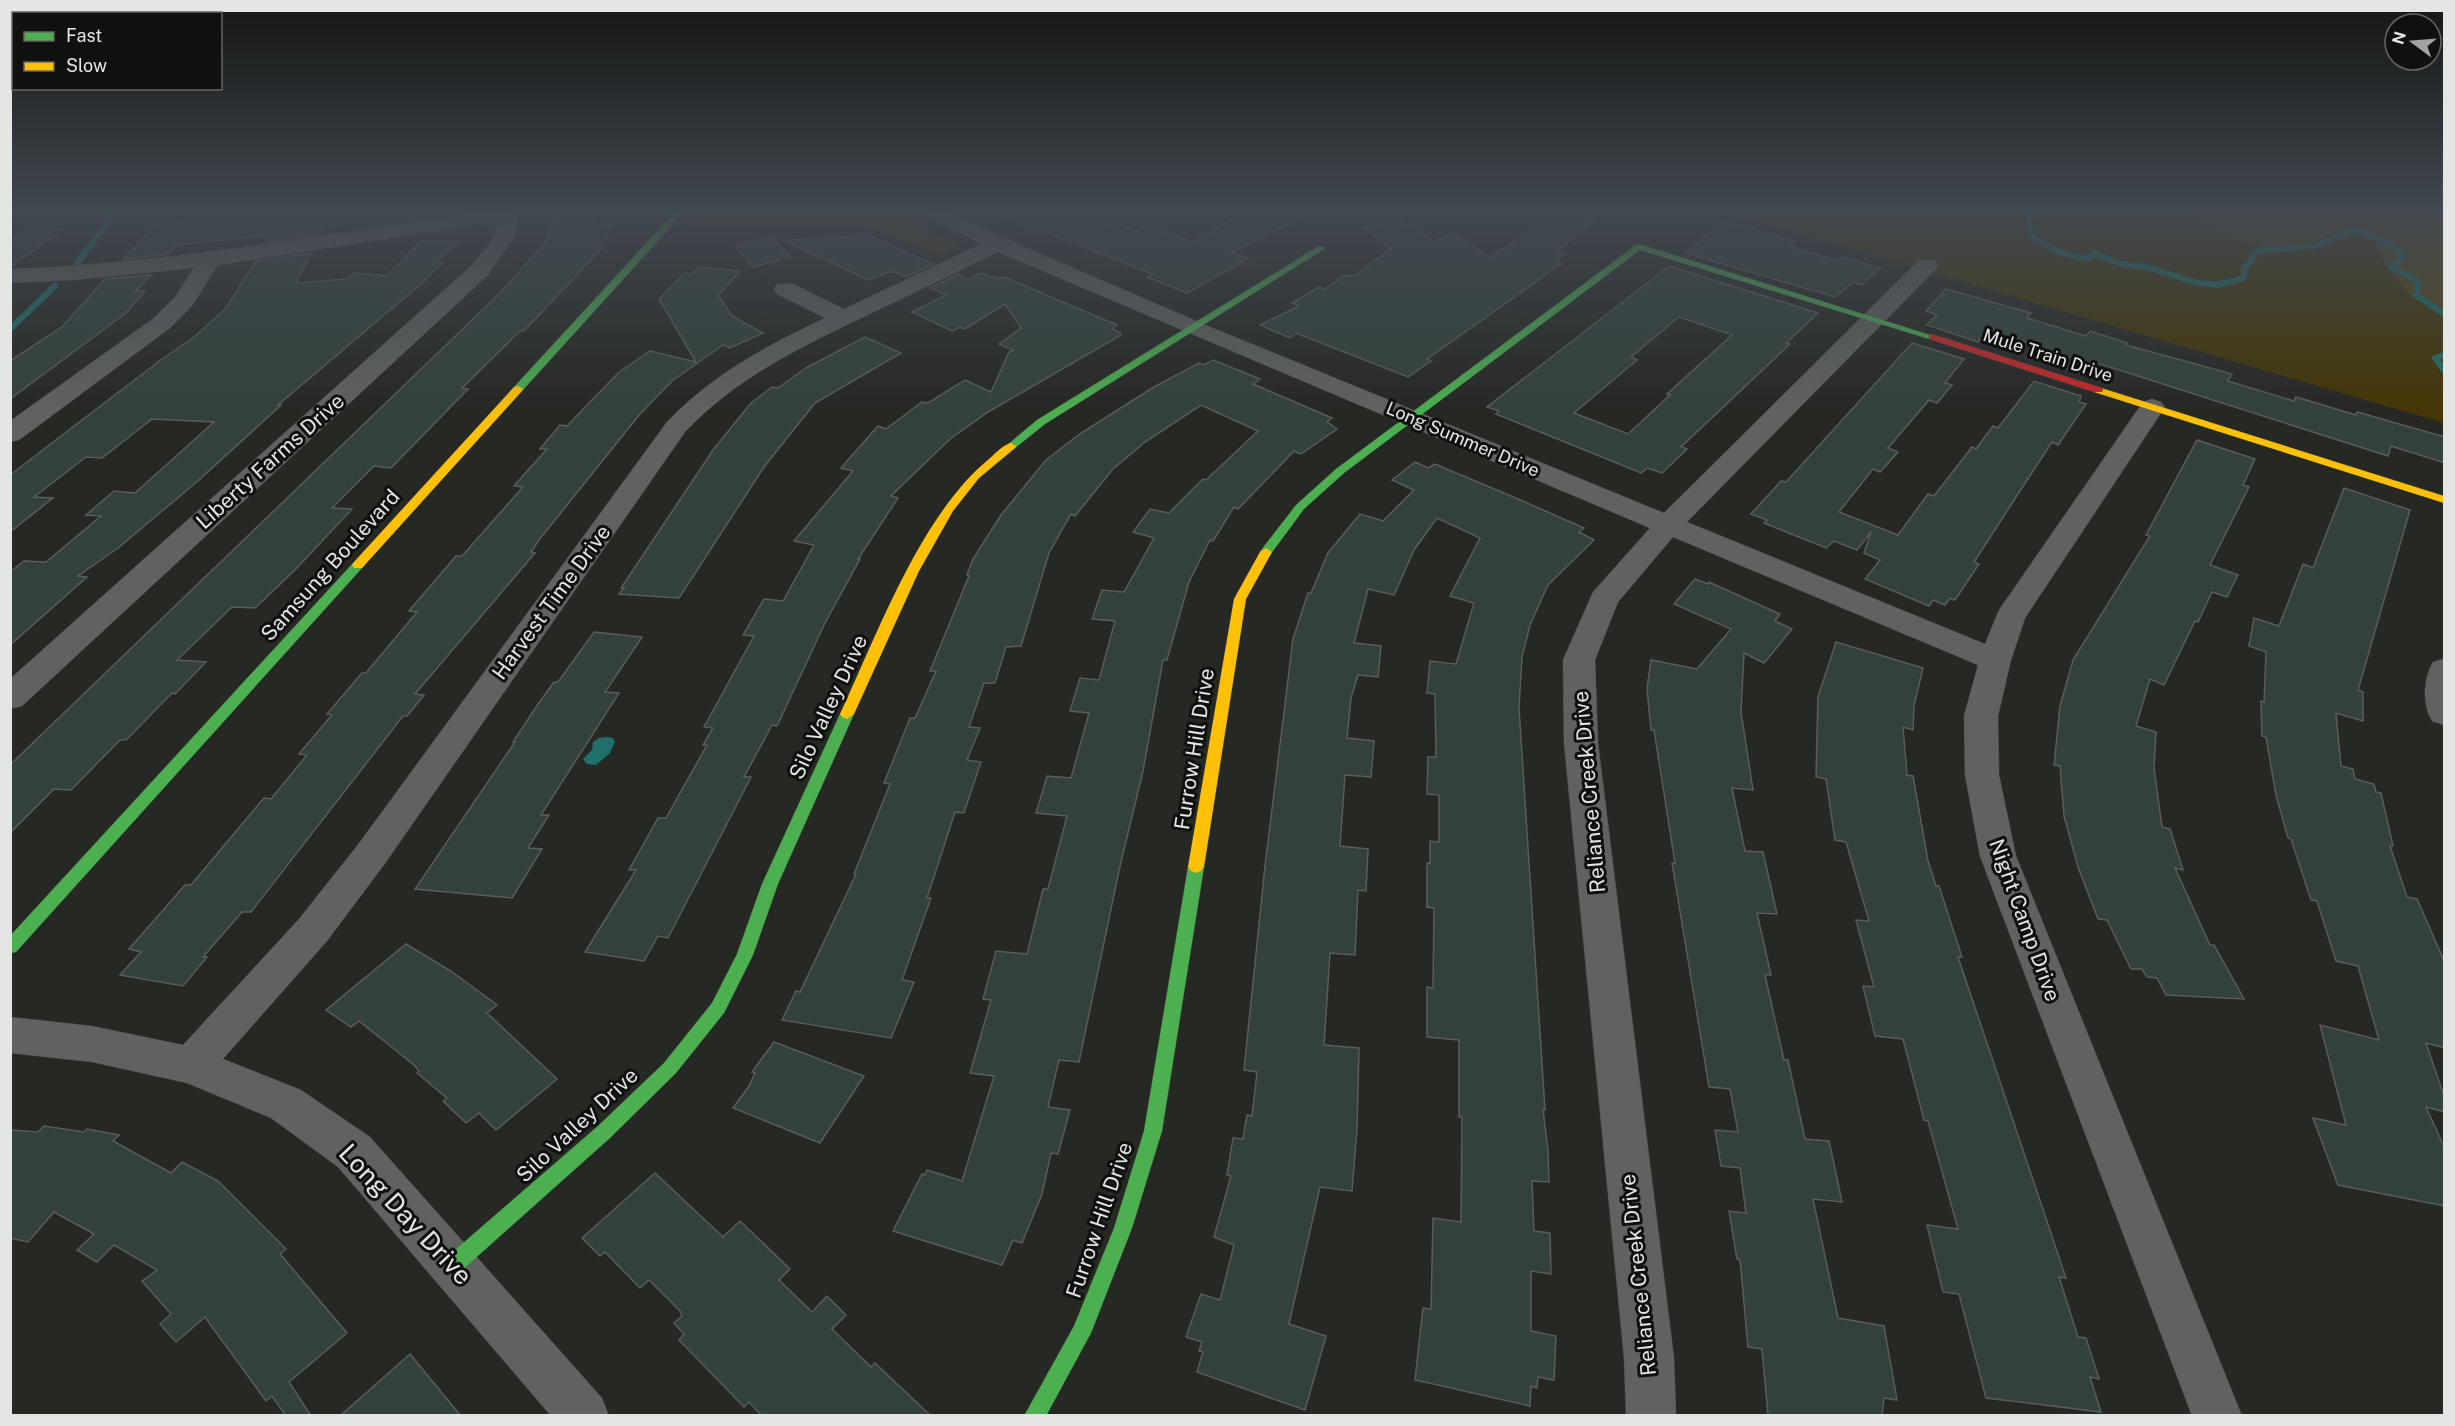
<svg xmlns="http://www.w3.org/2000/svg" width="2455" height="1426" viewBox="0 0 2455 1426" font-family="'Public Sans',sans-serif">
  <rect width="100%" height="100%" fill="#262824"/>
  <g fill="#443606">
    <polygon points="706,211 904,211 926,230 960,246 940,256 865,227 693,225"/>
    <polygon points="1721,211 2186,211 2222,237 2291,250 2325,237 2349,234 2375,242 2386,265 2411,297 2444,316 2444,423"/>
  </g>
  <polygon fill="#594711" points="2187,211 2444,211 2444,316 2411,297 2386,265 2375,242 2349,234 2325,237 2291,250 2222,237"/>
  <polygon fill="#1f706a" points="607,737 613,738 615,742 610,753 596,765 587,764 583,759 592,750 593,742 599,738"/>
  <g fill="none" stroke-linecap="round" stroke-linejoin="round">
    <g stroke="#1f706a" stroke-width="6">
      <path d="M2036,211V214L2028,218L2031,235C2050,249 2067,258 2091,258L2093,253L2121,264L2150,268L2194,282L2217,285L2244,278V270L2257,251L2315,246L2355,230C2373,236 2393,242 2404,258L2391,267L2415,279L2419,285L2416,295L2444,314"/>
      <polyline points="77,263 109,221"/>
      <polyline points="10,329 55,286"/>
      <polyline points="2444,355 2435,358 2444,370"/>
    </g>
  </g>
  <g fill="#33413b" stroke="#595c59" stroke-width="1.5" fill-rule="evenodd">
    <polygon points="269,211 335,211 336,225 324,227 320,234 266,242 270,235 177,245 168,254 124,259 156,224 224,218"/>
    <polygon points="555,211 595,211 593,226 612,225 601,249 524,331 520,331 462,388 468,389 391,468 374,466 332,508 352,509 295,570 255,608 232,607 177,660 206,662 175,694 172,693 126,740 120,740 71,790 54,789 10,833 10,765 500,293 543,245 552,227"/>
    <polygon points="994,211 1073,211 1116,227 1121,224 1137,231 1147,225 1193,242 1246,211 1313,211 1232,252 1249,258 1187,293 1147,277 1152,274"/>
    <polygon points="1554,211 1573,211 1596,220 1556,251 1565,254 1555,262 1561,264 1427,359 1431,361 1408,377 1296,333 1290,338 1260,325 1299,306 1292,303 1319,287 1325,289 1343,276 1356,275 1390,249 1365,228 1400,220 1407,226 1413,225 1432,241 1455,234 1491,258"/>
    <polygon points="1723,221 1795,241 1789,246 1838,261 1843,257 1880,268 1862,285 1854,282 1835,297 1686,253"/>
    <polygon points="25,230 62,230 10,267 10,241"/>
    <polygon points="869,236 934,264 906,277 892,271 868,280 783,240"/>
    <polygon points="772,237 791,257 753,267 735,246"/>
    <polygon points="421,241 460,241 436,262 443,262 422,283 278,405 281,405 199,480 118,548 78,576 87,577 10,645 10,572 24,561 46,562 101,516 86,515 114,491 135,493 214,422 152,419 102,458 86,457 34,497 53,498 10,532 10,475 158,362 194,337 226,308 256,261 311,253 296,283 347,279 354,273 387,276"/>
    <path d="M1669,266L1818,313L1786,343L1790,344L1681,447L1687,449L1662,473L1647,468L1641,473L1496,414L1499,411L1487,407ZM1679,317L1732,335L1667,394L1670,395L1628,434L1574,413L1637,360L1631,357Z"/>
    <polygon points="699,267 740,271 718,295 732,316 763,333 730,348 723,345 672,381 640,414 539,540 531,552 535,553 415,694 424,695 407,716 403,716 251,912 242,912 203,957 207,957 183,986 120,975 141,952 129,949 185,885 191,885 264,798 271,799 307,755 299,754 332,715 327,714 362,673 366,673 417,612 409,611 456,556 462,556 523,487 514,486 547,449 540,449 560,425 567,426 618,373 650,351 696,362 659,299 685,273 692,274"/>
    <polygon points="980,273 1000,279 1004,277 1117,325 1112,329 1121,333 1121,335 988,412 950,439 891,496 898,498 858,559 860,559 825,623 777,726 772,725 744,777 751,777 668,938 658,936 644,961 585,952 636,870 629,870 658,818 666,818 707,745 703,745 713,728 704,727 754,636 743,635 764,599 783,601 814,545 794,541 853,471 841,468 878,426 886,429 922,402 928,403 965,380 991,392 1009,352 1013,350 999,344 1021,328 1005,304 965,329 960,327 952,331 912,312 946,295 930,288 958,274 968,279"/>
    <polygon points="151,275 136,291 145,291 126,313 10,399 10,361 62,327 105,279"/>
    <polygon points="1946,289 2031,313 2027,318 2086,336 2090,331 2127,343 2126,345 2232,374 2228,381 2294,401 2296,397 2356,415 2357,412 2445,437 2445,463 2391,446 2388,456 2094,362 2088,376 2048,363 2057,352 1996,333 1988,330 1978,342 1927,325 1937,315 1926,311"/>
    <polygon points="865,337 901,353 815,403 764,467 679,598 619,594 624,588 621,588 713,450 751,403 772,387 778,388 806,368"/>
    <polygon points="1912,343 1964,359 1945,383 1952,385 1937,403 1929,400 1888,448 1898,452 1880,472 1873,469 1839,512 1898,535 1928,494 1934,496 1972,447 1976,449 1993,426 1998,428 2034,381 2081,396 2079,402 2086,404 2058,445 2052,442 2020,491 1974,562 1979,564 1955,600 1950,598 1945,605 1933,600 1929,606 1865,579 1880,560 1864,553 1871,532 1857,550 1834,541 1826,548 1764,523 1767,520 1751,514 1781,481 1786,482"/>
    <polygon points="1213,360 1260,379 1253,384 1332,418 1327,422 1337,429 1301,454 1294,451 1238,509 1234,507 1213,541 1210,540 1189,582 1167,660 1163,660 1143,771 1120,866 1079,1062 1059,1060 1048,1107 1070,1110 1058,1154 1051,1153 1042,1194 1022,1243 1013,1240 1002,1265 893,1231 922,1174 925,1175 927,1170 962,1181 994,1076 970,1073 991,1000 983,999 996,951 1027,954 1043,889 1048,889 1067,816 1036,813 1047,776 1071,778 1089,713 1070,711 1080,678 1099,680 1115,621 1092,619 1102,590 1124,592 1154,538 1133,532 1150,509 1169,513 1203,479 1206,480 1258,431 1201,405 1145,442 1113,469 1075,516 1071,514 1049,553 1021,646 1006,647 995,683 984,683 969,727 980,728 967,760 981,762 964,813 955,812 927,898 931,898 902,980 914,982 891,1038 782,1020 796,991 800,992 856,874 854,874 890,784 884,783 910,718 915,718 936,671 930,671 969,576 967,575 973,559 1001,515 1046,460 1081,433 1154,387 1199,363 1204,365"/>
    <polygon points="2197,440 2255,459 2243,485 2249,487 2210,565 2238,575 2227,597 2212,592 2198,622 2195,621 2164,685 2150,679 2136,726 2156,732 2154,768 2162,827 2170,829 2183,870 2175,868 2210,945 2214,945 2244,999 2166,995 2157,978 2147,977 2142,969 2131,969 2107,920 2098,919 2078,867 2064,816 2060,766 2054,765 2060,706 2073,660 2150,536 2146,535"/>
    <polygon points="1415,462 1428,468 1435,464 1518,499 1584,528 1579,532 1594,540 1548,585 1543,596 1530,625 1522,657 1519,708 1545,1110 1543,1109 1548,1151 1549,1182 1532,1181 1534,1231 1550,1233 1551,1274 1531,1271 1531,1331 1556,1336 1554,1380 1538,1377 1537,1388 1531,1386 1530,1406 1415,1380 1423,1308 1431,1309 1433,1218 1461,1222 1462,1117 1459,1117 1459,1040 1427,1037 1427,987 1433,988 1434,908 1427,907 1427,863 1430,864 1430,841 1439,842 1439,795 1427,794 1428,757 1436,757 1435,694 1427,693 1430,661 1456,664 1474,603 1450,596 1480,538 1437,518 1414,550 1394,595 1368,589 1354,643 1381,646 1378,677 1358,675 1351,698 1347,738 1374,741 1371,777 1345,775 1340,846 1368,849 1366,891 1358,890 1355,955 1330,953 1324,1045 1359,1048 1357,1129 1352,1191 1320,1187 1289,1324 1326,1336 1305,1410 1197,1372 1203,1352 1199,1351 1202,1342 1186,1337 1201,1294 1220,1300 1234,1245 1214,1237 1231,1176 1227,1175 1233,1138 1243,1139 1247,1115 1252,1116 1257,1072 1244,1070 1265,866 1293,639 1308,593 1311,593 1328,553 1360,514 1383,521 1414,490 1392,480"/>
    <polygon points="2344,488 2410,510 2358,690 2363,692 2363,721 2336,713 2341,766 2353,769 2355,779 2374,784 2376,792 2381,793 2393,846 2390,846 2407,897 2417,899 2445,963 2445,1048 2426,1043 2445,1099 2445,1112 2426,1107 2445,1149 2445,1206 2338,1185 2313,1118 2346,1125 2320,1025 2379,1040 2358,966 2336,961 2317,901 2311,900 2291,839 2288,838 2276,795 2266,737 2262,736 2261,701 2264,702 2266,652 2249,646 2254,618 2279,626 2303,564 2313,568"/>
    <polygon points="1695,579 1708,584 1709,582 1780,614 1775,621 1792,629 1764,663 1744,653 1741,712 1753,790 1732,788 1745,851 1763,852 1777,914 1757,913 1771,975 1765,975 1784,1060 1788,1060 1805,1139 1829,1141 1842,1202 1813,1199 1838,1318 1884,1326 1897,1400 1884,1398 1882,1416 1768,1416 1762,1349 1748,1347 1740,1260 1737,1259 1729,1211 1746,1213 1740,1168 1721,1166 1715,1130 1738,1132 1730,1089 1709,1087 1677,893 1672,863 1675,863 1654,730 1651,730 1647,689 1651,660 1697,669 1731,629 1674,604"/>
    <polygon points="594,632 642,637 605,692 619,693 541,815 549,815 528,848 542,849 512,898 415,889 515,742 513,742 538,704 554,682 558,682"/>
    <polygon points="1836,642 1923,668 1914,706 1913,730 1903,727 1907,775 1913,776 1928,861 1936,886 1939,886 1962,957 1958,957 2066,1278 2059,1277 2078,1337 2086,1338 2099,1379 2090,1377 2101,1412 1986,1398 1959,1294 1943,1292 1927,1225 1958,1229 1928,1121 1924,1120 1903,1039 1875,1036 1863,986 1874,987 1856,920 1869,921 1846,842 1835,840 1826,779 1816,777 1818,697"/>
    <polygon points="406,944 451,971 497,1005 487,1013 557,1079 496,1130 479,1113 466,1123 443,1101 447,1098 417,1073 419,1071 414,1065 359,1021 351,1027 326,1010"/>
    <polygon points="774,1042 864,1076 820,1143 733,1108 749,1086 755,1073 752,1072"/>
    <polygon points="44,1126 84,1132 87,1129 119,1135 113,1141 171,1173 182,1162 218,1181 286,1249 280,1254 347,1333 289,1382 311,1416 286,1416 272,1396 266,1401 205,1317 176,1342 160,1324 171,1314 142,1281 157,1270 114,1245 97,1262 77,1250 94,1234 54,1212 28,1242 10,1238 10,1130 38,1132"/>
    <polygon points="655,1173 723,1237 740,1221 790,1269 779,1280 812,1312 827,1296 846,1315 832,1329 871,1367 875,1363 931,1416 762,1416 749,1402 744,1407 679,1340 684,1334 674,1323 682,1316 680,1311 649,1280 640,1288 605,1252 600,1256 582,1238"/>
    <polygon points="410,1354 461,1416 340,1416"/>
  </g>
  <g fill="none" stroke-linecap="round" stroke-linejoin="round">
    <g stroke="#414440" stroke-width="1">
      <g id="street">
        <path d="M481,211H519L515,236L488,275L22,706L10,709V679L472,265L490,243L498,221L218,265L192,306L170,328L19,440L10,442V421L154,318L175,297L194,268L73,280L10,283V269C169,263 324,235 481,211Z"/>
        <path d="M924,211H950L1006,239L1201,323L1664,513L1919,260H1935L1938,265L1935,270L1687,522L1985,644L1999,610L2143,402L2152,399L2161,402L2165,407L2025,618L2011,660L1998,716L1999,775L2016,856L2242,1416H2192L1980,856L1965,775L1964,716L1978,665L1673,537L1618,602L1595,660L1598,743L1674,1358L1676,1416H1626L1624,1358L1564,743L1563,660L1593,592L1650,528L998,252C951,275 904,298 857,320C793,351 734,380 685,432L386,862L327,941L223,1059L301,1090L370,1137L602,1398L609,1416H551L338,1167L271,1118L187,1083L92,1062L10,1053V1017L92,1026L183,1045L299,919L360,842L667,422C713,374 766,346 825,318L777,294L774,289L777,284H793L844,309L981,244L927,215Z"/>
        <path d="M2444,659V725L2432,721C2422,704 2423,679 2433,662Z"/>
      </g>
    </g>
    <g stroke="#414440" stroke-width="1">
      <g id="fast">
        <polygon points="676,211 685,211 522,391 514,391 514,387"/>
        <polygon points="1636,245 1642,245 1937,337 1929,339 1640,250 1344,473 1304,509 1270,555 1262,555 1260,552 1262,549 1296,505 1336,469"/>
        <polygon points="1319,246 1326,248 1045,424 1015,448 1011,449 1006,446 1037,420"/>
        <polygon points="358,561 362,562 364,565 362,568 16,952 10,953 10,936 354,562"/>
        <polygon points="847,709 854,714 778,884 753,955 724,1013 676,1073 610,1138 461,1271 454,1274 447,1271 444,1264 447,1257 598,1126 664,1063 712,1003 737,954 762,884 840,714"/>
        <polygon points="1196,861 1201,863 1204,867 1162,1131 1132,1228 1091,1333 1046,1416 1024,1416 1074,1326 1114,1228 1144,1131 1188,867 1191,863"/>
      </g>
    </g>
    <g stroke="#414440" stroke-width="1">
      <g id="slow">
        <polygon points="518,386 523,389 522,391 362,568 354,568 352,565 354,562 514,387"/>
        <polygon points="2098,387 2444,496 2444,503 2094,392 2093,390"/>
        <path d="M1011,443L1016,446L1015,448L979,478L953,511L919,571L854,714L847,719L842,717L840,714C878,633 920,516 989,459C996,453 1003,445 1011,443Z"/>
        <polygon points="1266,548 1272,552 1246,599 1204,867 1201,871 1196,873 1191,871 1188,867 1234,599 1260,552"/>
      </g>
    </g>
    <g stroke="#414440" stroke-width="1">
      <polygon id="jam" points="1932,334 2102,388 2103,390 2102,392 2094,392 1929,339 1929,335"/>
    </g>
    <use href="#street" fill="#60625f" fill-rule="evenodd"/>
    <use href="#fast" fill="#4caf50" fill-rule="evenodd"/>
    <use href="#slow" fill="#ffc107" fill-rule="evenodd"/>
    <use href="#jam" fill="#c62828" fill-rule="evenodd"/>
  </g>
  <linearGradient id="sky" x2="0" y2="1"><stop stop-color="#151614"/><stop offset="0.51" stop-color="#414850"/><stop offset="1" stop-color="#414850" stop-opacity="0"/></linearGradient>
  <rect width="2455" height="411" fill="url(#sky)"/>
  <g text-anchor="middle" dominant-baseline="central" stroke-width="6" stroke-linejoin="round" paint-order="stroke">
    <g font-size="18" fill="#e3e6e2" stroke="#0f110f">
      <text transform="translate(2048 355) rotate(18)">Mule Train Drive</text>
      <text transform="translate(1463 439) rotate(23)">Long Summer Drive</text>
    </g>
    <g font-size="21" fill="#e3e6e2" stroke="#0f110f">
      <text transform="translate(270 461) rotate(-42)">Liberty Farms Drive</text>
      <text transform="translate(330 565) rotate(-48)">Samsung Boulevard</text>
      <text transform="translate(551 602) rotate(-54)">Harvest Time Drive</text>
      <text transform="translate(828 707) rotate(-65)">Silo Valley Drive</text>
      <text transform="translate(1194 749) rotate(-81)">Furrow Hill Drive</text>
      <text transform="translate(1589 792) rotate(-95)">Reliance Creek Drive</text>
      <text transform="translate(2025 920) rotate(70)">Night Camp Drive</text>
      <text transform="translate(577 1125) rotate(-43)">Silo Valley Drive</text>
      <text transform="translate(1099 1220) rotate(-71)">Furrow Hill Drive</text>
      <text transform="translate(1638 1275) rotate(-96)">Reliance Creek Drive</text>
    </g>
    <g font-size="26" fill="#e3e6e2" stroke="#0f110f">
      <text transform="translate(406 1214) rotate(47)">Long Day Drive</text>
    </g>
  </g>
  <rect width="2455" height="1426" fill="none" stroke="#e3e6e2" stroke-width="24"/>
  <rect x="12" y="12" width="210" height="78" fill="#0f110f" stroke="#646663" stroke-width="1.5"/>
  <rect x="24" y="32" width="30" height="9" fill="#4caf50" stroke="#646663" stroke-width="1.5"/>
  <text x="66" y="42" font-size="18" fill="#e3e6e2">Fast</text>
  <rect x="24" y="62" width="30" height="9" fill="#ffc107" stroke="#646663" stroke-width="1.5"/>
  <text x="66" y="72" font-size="18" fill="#e3e6e2">Slow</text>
  <g transform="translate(2413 42) rotate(286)"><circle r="28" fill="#0f110f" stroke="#646663" stroke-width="1.5"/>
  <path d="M0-4.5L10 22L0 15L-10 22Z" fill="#a1a4a0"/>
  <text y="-9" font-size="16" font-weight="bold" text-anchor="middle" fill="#e3e6e2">N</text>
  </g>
</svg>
